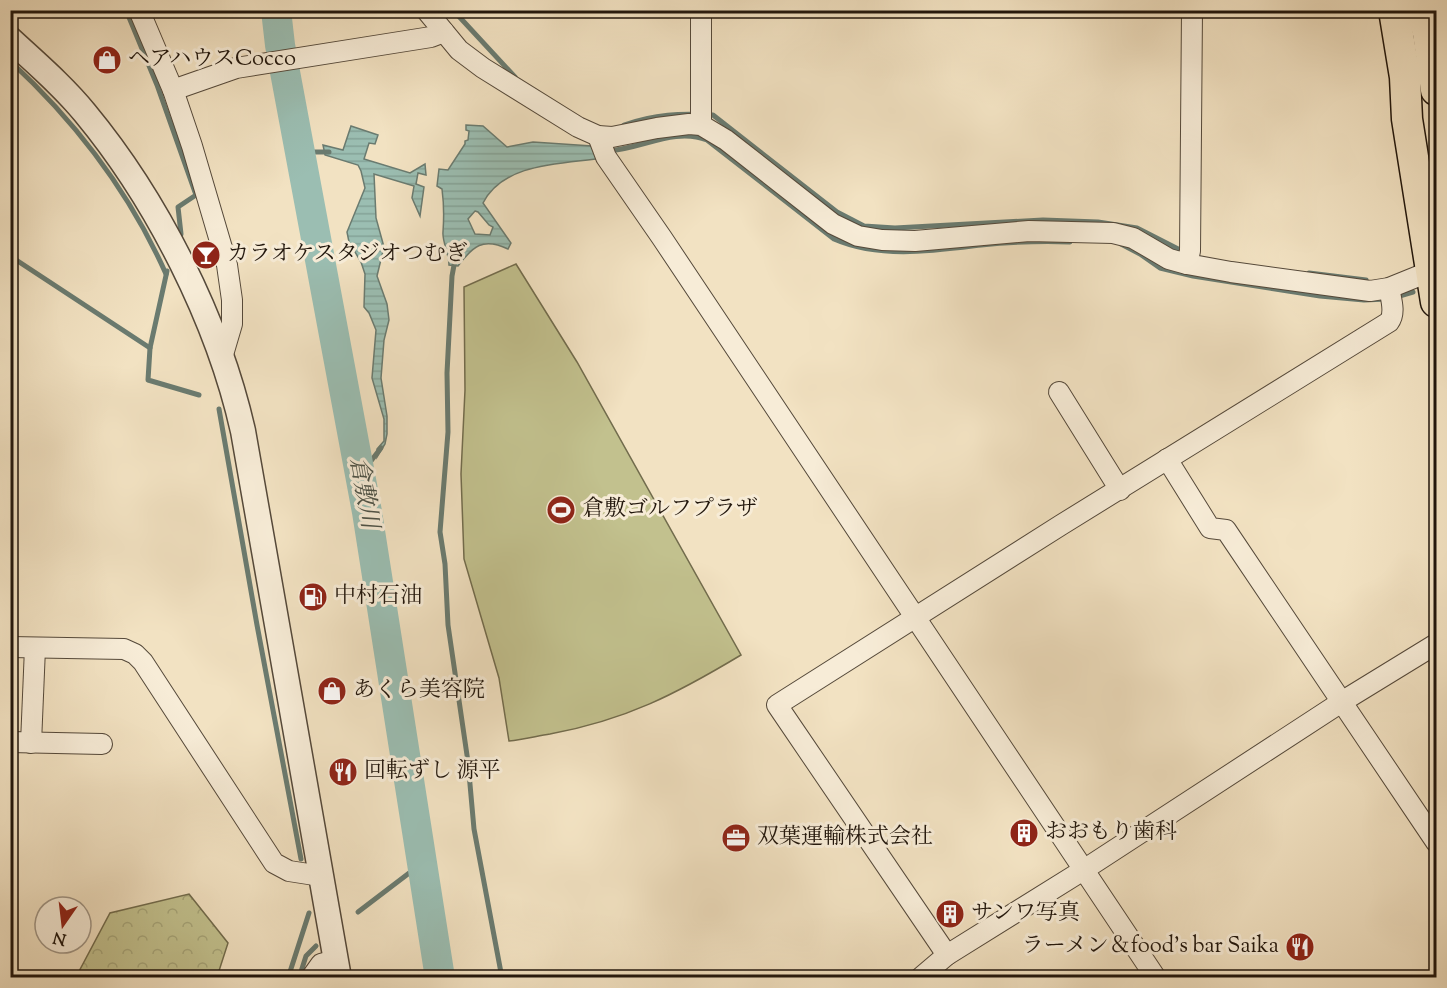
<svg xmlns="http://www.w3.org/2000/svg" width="1447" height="988" viewBox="0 0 1447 988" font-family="'Sorts Mill Goudy','Noto Serif JP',serif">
  <defs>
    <pattern id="forest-crowns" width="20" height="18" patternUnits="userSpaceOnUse" patternTransform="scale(1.5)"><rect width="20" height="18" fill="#c2c18e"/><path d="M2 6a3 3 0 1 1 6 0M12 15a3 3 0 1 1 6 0" fill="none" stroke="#a6a579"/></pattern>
    <pattern id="water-rules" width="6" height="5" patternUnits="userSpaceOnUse" patternTransform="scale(1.5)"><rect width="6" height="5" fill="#9bbeb2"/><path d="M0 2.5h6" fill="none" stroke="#85a398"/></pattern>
  </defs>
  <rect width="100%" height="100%" fill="#f2e2c2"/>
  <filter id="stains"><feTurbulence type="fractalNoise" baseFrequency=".00333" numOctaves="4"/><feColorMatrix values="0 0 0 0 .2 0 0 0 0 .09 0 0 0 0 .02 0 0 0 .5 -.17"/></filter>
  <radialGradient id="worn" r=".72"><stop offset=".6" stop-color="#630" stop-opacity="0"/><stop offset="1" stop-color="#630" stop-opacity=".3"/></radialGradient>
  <path fill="#c2c18e" stroke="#726c4d" stroke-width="1.5" d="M516,264L577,362L741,655C676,694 626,720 550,734C537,736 523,740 509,741L499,678L464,559L461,474L465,390L464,287Z"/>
  <polygon fill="url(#forest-crowns)" stroke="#726c4d" stroke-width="1.5" points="189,894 228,943 217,977 76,977 110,913"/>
  <g fill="url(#water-rules)" stroke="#6a7b70" stroke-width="1.5" fill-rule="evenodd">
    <path d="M466,125L483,126L507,147L533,142L592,146L603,158C563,164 504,162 483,203L511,243L508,249C483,237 473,246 458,266L449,265C449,254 442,241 443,232C444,218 444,204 442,189L437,186L439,169L448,170L465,144V141L468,140L469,131L466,130ZM475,211L478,212L489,225L493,227L490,235L475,234L468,219Z"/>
    <polygon points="351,126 378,135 375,144 369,143 364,159 410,173 425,164 426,175 418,173 416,184 424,187 420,216 412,198 414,186 374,174 376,218 384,247 377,276 387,304 389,320 384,340 381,378 387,416 387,434 385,444 377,457 377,449 384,441 384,419 372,378 376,330 369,313 364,307 365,274 361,262 349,242 347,232 365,188 361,171 358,165 325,155 323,145 343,150"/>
  </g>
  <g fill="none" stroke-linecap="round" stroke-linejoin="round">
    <g stroke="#6a7b70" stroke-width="5">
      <polyline points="126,10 157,85 196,195 178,207 181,234"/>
      <polyline points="453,10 515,77"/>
      <path d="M10,61C75,121 130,193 166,274"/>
      <path d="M624,125C655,114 680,113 713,115L837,212L864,226L895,228L1043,220L1098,222L1137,228L1184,252"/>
      <path d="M608,151C641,149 675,127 707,140L834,239C880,259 933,251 981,245C1010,242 1040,241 1070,242"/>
      <polyline points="300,152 329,152"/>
      <polyline points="1121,244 1140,254 1160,268 1193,276 1320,296 1364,300 1387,299"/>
      <polyline points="10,256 150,348"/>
      <polyline points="455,260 452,276 447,373 448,432 440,532 445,564 448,625 468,762 474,829 502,978"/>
      <polyline points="167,271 150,348 148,380 199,395"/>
      <polyline points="1309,273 1366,280"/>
      <polyline points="1396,297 1413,292"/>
      <polyline points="219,409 257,625 301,859"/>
      <polyline points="360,475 381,448"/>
      <polyline points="358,912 421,864"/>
      <polyline points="288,978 309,913"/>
      <polyline points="299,978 306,956 316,946"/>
    </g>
    <polyline stroke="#9bbeb2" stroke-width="30" points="276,10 280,45 367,512 440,978"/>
    <g stroke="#55493a" stroke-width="22">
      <g id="minor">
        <polyline points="139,10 173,90 192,146 227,265 232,300 232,324 222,358"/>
        <polyline points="426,10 459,50 483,68 578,127 598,136 612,137 657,128 689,124 701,125 726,140 833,224 858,236 882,240 915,241 1029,231 1113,233 1133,238 1169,259 1187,264 1231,272 1370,291 1389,288 1436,269"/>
        <polyline points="701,10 701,125"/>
        <polyline points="173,90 236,68 431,37 444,32"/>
        <polyline points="598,136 606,157 662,238 1156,978"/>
        <polyline points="1187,264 1190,251 1192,10"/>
        <polyline points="1059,392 1120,490"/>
        <polyline points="1167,459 1210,528 1226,530 1436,842"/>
        <polyline points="10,647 124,649 135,654 143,662 274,863 289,871 321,876"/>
        <polyline points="10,742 102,744"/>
        <polyline points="31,743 35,648"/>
        <path d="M947,955L777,705L1061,525L1389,322C1396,313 1391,299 1389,288"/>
        <polyline points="311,978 321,964 336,960"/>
        <polyline points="920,978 947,955 1085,869 1343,701 1436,644"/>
      </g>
    </g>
    <g stroke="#55493a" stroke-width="27">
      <path id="tertiary" d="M10,39C36,63 63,86 85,113C157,200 218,320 243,431L339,978"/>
    </g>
    <g stroke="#21160c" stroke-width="33">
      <g id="primary">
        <polyline points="1394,10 1405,77 1407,119 1436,302"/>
        <polyline points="1422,10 1428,33 1436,90"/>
      </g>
    </g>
    <use href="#minor" stroke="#f7ecd7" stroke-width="20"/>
    <use href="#tertiary" stroke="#f7ecd7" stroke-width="24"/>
    <use href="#primary" stroke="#f2e2c2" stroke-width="30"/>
  </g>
  <defs>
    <g id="shop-disc" transform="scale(1.5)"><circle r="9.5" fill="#8f2418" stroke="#f7ecd7"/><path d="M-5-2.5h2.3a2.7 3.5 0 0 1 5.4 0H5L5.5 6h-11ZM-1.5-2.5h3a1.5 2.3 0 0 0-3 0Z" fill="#fff"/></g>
    <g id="bar-disc" transform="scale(1.5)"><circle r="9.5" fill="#8f2418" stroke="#f7ecd7"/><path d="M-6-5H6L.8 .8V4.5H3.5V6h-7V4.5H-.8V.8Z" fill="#fff"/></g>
    <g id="stadium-disc" transform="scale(1.5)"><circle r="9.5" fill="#8f2418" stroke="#f7ecd7"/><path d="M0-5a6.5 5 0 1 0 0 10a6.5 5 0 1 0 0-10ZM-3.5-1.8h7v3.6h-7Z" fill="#fff"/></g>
    <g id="fuel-disc" transform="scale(1.5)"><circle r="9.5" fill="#8f2418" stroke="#f7ecd7"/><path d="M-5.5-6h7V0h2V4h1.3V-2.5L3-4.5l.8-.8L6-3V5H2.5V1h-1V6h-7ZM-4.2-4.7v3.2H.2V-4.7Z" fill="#fff"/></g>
    <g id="restaurant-disc" transform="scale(1.5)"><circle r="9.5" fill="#8f2418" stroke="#f7ecd7"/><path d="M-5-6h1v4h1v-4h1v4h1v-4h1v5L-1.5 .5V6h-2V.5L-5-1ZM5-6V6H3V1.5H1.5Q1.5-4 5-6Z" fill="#fff"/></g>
    <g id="building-disc" transform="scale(1.5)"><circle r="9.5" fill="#8f2418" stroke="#f7ecd7"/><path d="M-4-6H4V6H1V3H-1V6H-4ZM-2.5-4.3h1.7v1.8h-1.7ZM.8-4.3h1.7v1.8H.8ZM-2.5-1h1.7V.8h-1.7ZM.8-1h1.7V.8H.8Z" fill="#fff"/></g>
    <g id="office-disc" transform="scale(1.5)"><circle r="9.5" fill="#8f2418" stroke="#f7ecd7"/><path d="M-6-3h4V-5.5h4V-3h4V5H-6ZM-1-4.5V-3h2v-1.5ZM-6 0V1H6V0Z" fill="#fff"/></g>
  </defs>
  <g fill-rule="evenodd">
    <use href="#shop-disc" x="107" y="60"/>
    <use href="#bar-disc" x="206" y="255"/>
    <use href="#stadium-disc" x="561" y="510"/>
    <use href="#fuel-disc" x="313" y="597"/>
    <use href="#shop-disc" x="332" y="691"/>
    <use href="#restaurant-disc" x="343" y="772"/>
    <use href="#building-disc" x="1024" y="833"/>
    <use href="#office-disc" x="736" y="838"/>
    <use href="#building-disc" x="950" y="914"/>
    <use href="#restaurant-disc" x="1300" y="947"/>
  </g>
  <g text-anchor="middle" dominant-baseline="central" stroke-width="6" stroke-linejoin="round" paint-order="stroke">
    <g font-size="22" fill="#21160c" stroke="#f7ecd7" text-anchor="start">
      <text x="128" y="60">ヘアハウスCocco</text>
      <text x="227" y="255">カラオケスタジオつむぎ</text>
      <text x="582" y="510">倉敷ゴルフプラザ</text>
      <text x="334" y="597">中村石油</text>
      <text x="353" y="691">あくら美容院</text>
      <text x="364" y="772">回転ずし 源平</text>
      <text x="1045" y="833">おおもり歯科</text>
      <text x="757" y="838">双葉運輸株式会社</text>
      <text x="971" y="914">サンワ写真</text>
      <text x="1279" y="947" text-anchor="end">ラーメン＆food’s bar Saika</text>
    </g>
    <g font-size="24" font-style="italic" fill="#4c5146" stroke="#f7ecd7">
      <text transform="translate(363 493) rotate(80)">倉敷川</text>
    </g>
  </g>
  <rect width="1447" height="988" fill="none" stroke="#f2e2c2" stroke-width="36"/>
  <rect x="12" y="12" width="1423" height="964" fill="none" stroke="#21160c" stroke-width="3"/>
  <rect x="18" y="18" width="1411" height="952" fill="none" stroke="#21160c" stroke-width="1.5"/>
  <g transform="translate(63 925) rotate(194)"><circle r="28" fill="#f7ecd7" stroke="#a19686" stroke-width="1.5"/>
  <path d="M0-4.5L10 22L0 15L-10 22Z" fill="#8f2418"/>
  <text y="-9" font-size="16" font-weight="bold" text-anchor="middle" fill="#21160c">N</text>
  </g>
  <rect width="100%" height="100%" filter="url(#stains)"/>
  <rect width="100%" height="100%" fill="url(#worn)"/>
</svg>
